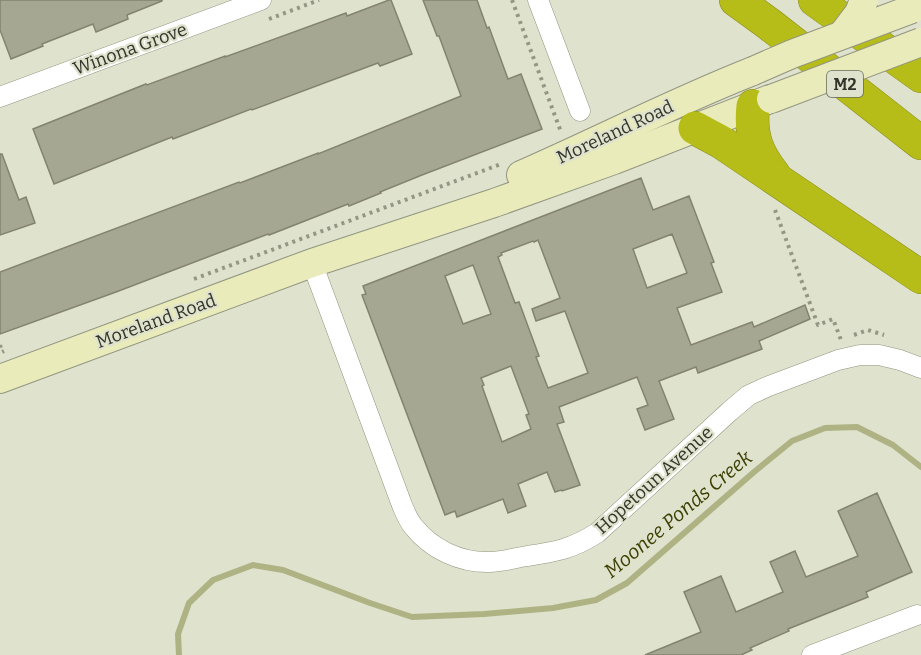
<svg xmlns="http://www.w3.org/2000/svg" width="921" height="655" viewBox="0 0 921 655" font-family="Bitter,serif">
  <rect width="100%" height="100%" fill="#dfe2cc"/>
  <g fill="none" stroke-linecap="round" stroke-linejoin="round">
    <polyline stroke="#afb384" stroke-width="6" points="179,655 178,634 189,603 213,580 253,565 283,570 370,603 412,617 484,614 553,608 596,600 627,583 754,472 792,441 825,428 857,427 893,445 921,467"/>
  </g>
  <g fill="#a5a793" stroke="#828470" stroke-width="1.5" fill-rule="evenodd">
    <polygon points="0,0 162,0 162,1 127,15 128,19 96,32 93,24 42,44 43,46 11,59 0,30"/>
    <polygon points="389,0 391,0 412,54 380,66 378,63 252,110 251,109 173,139 172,137 54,184 33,129 146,84 147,85 225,56 225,57 346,13 347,16"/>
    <polygon points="423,0 477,0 487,28 489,27 508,79 521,74 542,129 422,175 380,192 381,193 349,206 348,204 269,235 268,234 116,292 0,334 0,272 239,182 240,183 318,153 318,154 461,96 439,36 437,36"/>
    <polygon points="0,154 2,154 19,200 26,197 35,223 0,235"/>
    <path d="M641,178L653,210L689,196L714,262L711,263L722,292L677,308L691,345L752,322L754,327L805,305L810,319L759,341L762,349L698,373L696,367L659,381L674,419L645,430L637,409L648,405L637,377L559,407L564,422L557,424L580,485L562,491L561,490L555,492L547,472L518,484L526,506L508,513L503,499L457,517L455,511L445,515L362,295L366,294L363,286ZM672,234L687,273L647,288L633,249ZM538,240L560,298L532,309L536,321L565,311L588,373L548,388L536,357L539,356L519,302L515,303L498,257L502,255L501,253L533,241L534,242ZM473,265L491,314L463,324L445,276ZM511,366L529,414L526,415L531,429L502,442L482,386L484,385L481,378Z"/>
    <polygon points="877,493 912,572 866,592 868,597 788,629 789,631 750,648 752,650 741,655 645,655 701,632 684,592 721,576 736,612 783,592 770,562 795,551 806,577 858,556 838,511"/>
  </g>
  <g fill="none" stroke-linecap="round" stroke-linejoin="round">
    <g stroke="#939581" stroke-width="21">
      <g id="street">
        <polyline points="538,0 580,111"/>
        <polyline points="0,97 261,0"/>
        <path d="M312,263L402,505C405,512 408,520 413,526C431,549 460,563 490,562C502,562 515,558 527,556C555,552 572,549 597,533L730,411L749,395L769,386L838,360L860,355H879L900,360L921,368"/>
        <polyline points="812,655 917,615"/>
      </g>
    </g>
    <g stroke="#939581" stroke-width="30">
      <g id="secondary">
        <path d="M521,175C599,141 674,102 753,71"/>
        <polyline points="0,379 312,263 494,203 614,160 770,99"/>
      </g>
    </g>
    <g stroke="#888c1e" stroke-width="34">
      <g id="highway">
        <polyline points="736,0 769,24 921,143"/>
        <polyline points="815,0 921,76"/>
        <path d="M753,106C750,135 756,152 774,175"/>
        <polyline points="695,128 721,142 921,277"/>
      </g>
    </g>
    <g stroke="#959786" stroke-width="4" stroke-dasharray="3 4.5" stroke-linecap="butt">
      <polyline points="512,0 561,132"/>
      <polyline points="269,19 319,0"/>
      <polyline points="775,210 818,325 833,319 841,340"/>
      <polyline points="194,279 501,164"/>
      <polyline points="854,335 868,330 884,335"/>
      <polyline points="0,345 2,352 4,351"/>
    </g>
    <use href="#street" stroke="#fff" stroke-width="20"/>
    <use href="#secondary" stroke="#e9ebba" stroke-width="28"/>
    <use href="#highway" stroke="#b6bc18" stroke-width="33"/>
    <g stroke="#939581" stroke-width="30" stroke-linecap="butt">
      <g id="secondary-bridge">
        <polyline points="843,34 859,13 864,0"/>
        <polyline points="753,71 792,54 912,9"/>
        <polyline points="771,99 921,42"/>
      </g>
    </g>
    <use href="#secondary-bridge" stroke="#e9ebba" stroke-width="28"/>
  </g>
  <g text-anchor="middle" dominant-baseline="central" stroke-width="4.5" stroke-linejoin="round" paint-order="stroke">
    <rect fill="#dfe2cc" stroke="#66685b" stroke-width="1.5" x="827" y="71" width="36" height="26" rx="4.5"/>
    <g font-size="16" font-weight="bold" fill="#32332a">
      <text x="845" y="84">M2</text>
    </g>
    <g font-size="18" fill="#32332a" stroke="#dfe2cc">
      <text transform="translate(130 49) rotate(-20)">Winona Grove</text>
      <text transform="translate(615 132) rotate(-25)">Moreland Road</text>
      <text transform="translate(156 321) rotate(-20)">Moreland Road</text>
      <text transform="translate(654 480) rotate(-42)">Hopetoun Avenue</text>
    </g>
    <g font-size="20" font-style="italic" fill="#3c3e02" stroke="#dfe2cc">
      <text transform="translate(678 514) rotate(-40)">Moonee Ponds Creek</text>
    </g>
  </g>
</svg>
